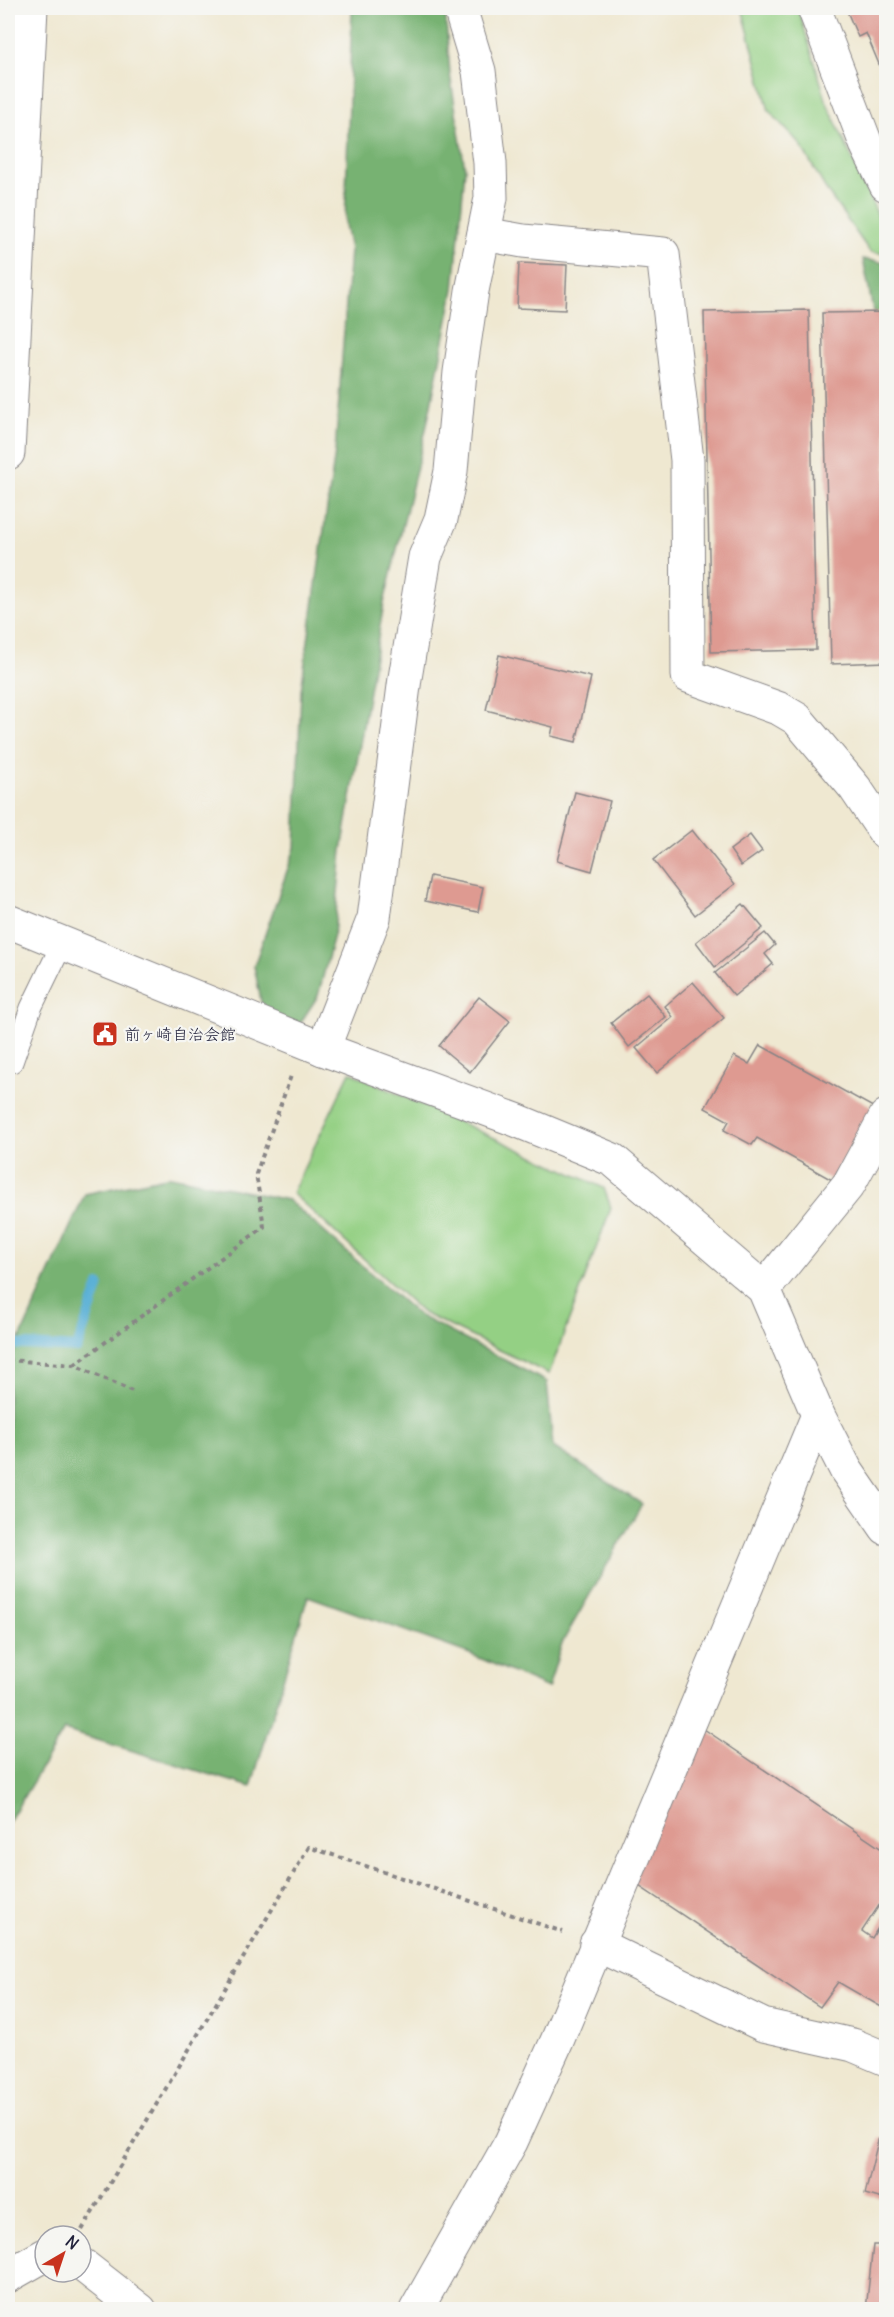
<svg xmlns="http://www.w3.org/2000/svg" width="894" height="2317" viewBox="0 0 894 2317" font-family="Delius,'Klee One',sans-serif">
  <rect width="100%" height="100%" fill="#f6f6f2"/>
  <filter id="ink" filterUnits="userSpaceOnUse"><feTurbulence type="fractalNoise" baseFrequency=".0167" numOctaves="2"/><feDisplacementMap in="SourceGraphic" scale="12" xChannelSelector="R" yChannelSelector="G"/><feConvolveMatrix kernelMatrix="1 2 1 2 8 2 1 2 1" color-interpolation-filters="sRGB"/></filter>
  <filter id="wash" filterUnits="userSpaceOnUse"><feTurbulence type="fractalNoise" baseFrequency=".008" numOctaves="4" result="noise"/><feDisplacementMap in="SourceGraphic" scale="24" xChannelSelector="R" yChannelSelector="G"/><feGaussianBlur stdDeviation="1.35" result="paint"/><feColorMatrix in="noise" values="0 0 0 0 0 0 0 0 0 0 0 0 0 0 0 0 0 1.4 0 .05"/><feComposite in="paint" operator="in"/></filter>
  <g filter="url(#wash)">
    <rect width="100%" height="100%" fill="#efe8d1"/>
    <g fill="#94d084" stroke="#5b7960" stroke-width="1.5">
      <polygon points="742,8 798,8 827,103 880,220 886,226 886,254 870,252 827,191 800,144 769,111"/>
      <polygon points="350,1072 604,1188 611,1208 549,1374 423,1313 292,1193"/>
    </g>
    <g fill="#77b272" stroke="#4c6a56" stroke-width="1.5">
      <polygon points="352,8 445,8 450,74 465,169 454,290 427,425 384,603 342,850 334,935 318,996 297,1028 264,1016 254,966 295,848 301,690 335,452 350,250 345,225"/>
      <polygon points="863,259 886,263 886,320 873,310"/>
      <polygon points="171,1176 288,1200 418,1315 547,1382 553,1447 642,1504 562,1643 548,1688 470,1654 308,1596 251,1787 64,1730 8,1823 8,1365 85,1194"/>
    </g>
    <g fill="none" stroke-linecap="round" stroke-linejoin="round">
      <polyline stroke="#5ab0d6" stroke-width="10" points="8,1344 77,1348 99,1285"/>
    </g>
    <g id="blocks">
      <g fill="#de9a91">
        <polygon points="849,8 886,8 886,81 866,33 858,37 846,9"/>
        <polygon points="519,263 567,265 565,310 517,308"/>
        <polygon points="809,310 816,650 711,652 704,312"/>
        <polygon points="886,312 886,662 831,664 822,313"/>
        <polygon points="499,655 591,677 576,742 551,736 553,727 486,710"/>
        <polygon points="575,792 610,801 592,871 557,861"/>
        <polygon points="692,830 735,884 695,915 653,860"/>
        <polygon points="750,835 762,851 741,866 730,850"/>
        <polygon points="430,876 483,887 478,912 425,901"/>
        <polygon points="743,904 763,928 715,967 696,942"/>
        <polygon points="765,933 775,945 765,954 773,964 734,996 715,973"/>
        <polygon points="693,982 724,1018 657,1073 636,1048 673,1017 665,1006"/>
        <polygon points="647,994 666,1017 629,1047 611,1023"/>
        <polygon points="479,997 510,1021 470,1072 439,1046"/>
        <polygon points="760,1045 873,1107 832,1180 757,1138 752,1145 724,1130 729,1121 705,1108 734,1056 749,1064"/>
        <polygon points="701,1727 886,1852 886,1895 862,1931 872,1938 886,1914 886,2002 883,2008 838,1982 820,2007 627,1878"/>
        <polygon points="879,2137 886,2139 886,2200 865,2194"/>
        <polygon points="873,2245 886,2245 886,2310 866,2310"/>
      </g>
    </g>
  </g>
  <g filter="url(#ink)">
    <use href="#blocks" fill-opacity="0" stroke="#888586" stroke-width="1.5"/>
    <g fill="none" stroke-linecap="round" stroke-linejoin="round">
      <g stroke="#888586" stroke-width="23">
        <polyline id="lane" points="12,1062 31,1008 63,942"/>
      </g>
      <g stroke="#888586" stroke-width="35">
        <g id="street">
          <polyline points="814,8 866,144 886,185"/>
          <polyline points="484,234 523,241 663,254 687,460 688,676 780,709 797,719 855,788 886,834"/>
          <polyline points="8,921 323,1049 516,1120 613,1160 764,1289 818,1415 846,1470 886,1528"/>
          <polyline points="323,1049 374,918 405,678 425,557 441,519 451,471 460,372 472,291 491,198 490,163 479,71 460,8"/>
          <polyline points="764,1289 849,1184 886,1116"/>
          <polyline points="596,1944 763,2025 853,2045 886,2059"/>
          <polyline points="81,2264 140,2310"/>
          <polyline points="8,2276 45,2255"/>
          <polyline points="416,2310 511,2142 557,2041 818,1415"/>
        </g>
      </g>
      <g stroke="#888586" stroke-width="35">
        <polyline id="secondary" points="8,453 31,8"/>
      </g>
      <g stroke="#888586" stroke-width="4" stroke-dasharray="4.5 4.5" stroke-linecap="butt">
        <polyline points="8,1360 74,1365 132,1391"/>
        <polyline points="74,1365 264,1227 256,1174 292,1073"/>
        <polyline points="82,2230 309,1847 563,1932"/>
      </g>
      <use href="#lane" stroke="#fff" stroke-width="21"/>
      <use href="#street" stroke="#fff" stroke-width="33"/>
      <use href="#secondary" stroke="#fff" stroke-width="33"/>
    </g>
  </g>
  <defs>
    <g id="civic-square" transform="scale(1.35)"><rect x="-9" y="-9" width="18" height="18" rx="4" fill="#c8321e" stroke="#f6f6f2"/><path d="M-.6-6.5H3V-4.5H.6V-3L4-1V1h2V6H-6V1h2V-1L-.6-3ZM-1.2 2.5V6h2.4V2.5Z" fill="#fff"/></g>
  </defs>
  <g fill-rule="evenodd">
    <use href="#civic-square" x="105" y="1034"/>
  </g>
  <g text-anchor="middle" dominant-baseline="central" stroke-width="4.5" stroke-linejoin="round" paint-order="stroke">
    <g font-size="16" fill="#22223b" stroke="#f6f6f2" text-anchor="start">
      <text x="124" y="1034">前ヶ崎自治会館</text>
    </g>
  </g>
  <rect width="894" height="2317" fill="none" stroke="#f6f6f2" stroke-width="30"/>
  <g transform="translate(63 2254) rotate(39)"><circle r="28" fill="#f6f6f2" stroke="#a1a1a9" stroke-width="1.5"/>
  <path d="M0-4.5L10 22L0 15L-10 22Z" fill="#c8321e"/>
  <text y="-9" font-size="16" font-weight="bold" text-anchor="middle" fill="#22223b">N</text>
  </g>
</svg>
